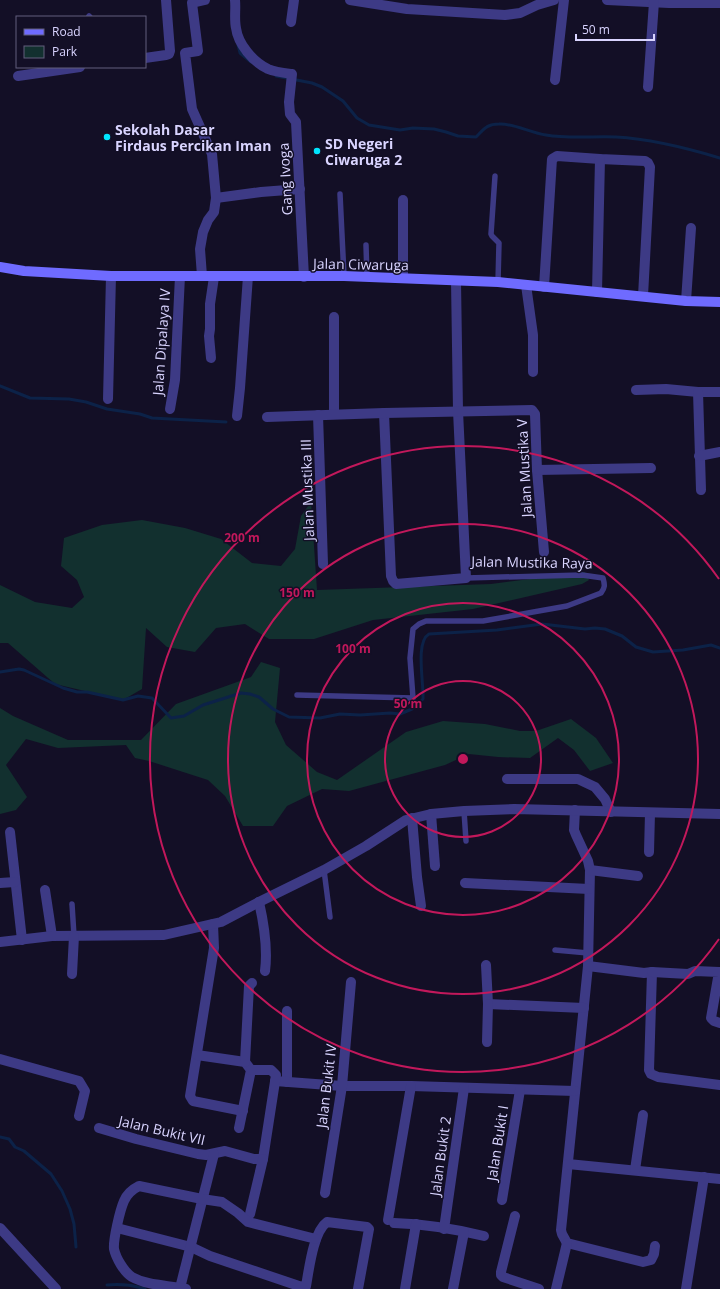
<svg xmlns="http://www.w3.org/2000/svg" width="720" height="1289" viewBox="0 0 720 1289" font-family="'Open Sans',sans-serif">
  <rect width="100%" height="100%" fill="#130f26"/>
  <g fill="#12302f">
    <polygon points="311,502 317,590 491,584 585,572 589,580 582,584 473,609 373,620 314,639 269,639 245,624 216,628 195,652 167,647 146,628 142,689 123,700 55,684 8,643 0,643 0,585 35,602 72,608 84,597 77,580 61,566 64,538 102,525 142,520 185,528 221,539 252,563 281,566 295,549 301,516"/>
    <polygon points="261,662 280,668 275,722 286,745 317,772 337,780 406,732 443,721 485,724 520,731 536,731 571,719 596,738 613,763 590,771 574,750 558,738 530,758 498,757 469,754 445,765 349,791 322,789 287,806 273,826 243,826 225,796 208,780 149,761 135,758 126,745 58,748 26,739 6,765 27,797 16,810 0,814 0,708 13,716 68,740 141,740 176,704 251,677"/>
  </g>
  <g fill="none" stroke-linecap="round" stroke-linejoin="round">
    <g stroke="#0c2248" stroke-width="3">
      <polyline points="238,45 240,53 251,62"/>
      <path d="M276,76L312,83L322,87L343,101L357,118L369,125L400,130L413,128L434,129L446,132L458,136L476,137C484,129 487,124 499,124C513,123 531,133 546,135C569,139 593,136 616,137C651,139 687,148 720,158"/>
      <polyline points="0,386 30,398 69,399 86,402 107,409 140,414 152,418 226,422"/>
      <path d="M0,672L19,669L24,670L63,688L77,692H87L123,700L138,696L152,698L171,718L184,716L203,705L241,693L250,694L259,697L273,709L289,717L320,718L340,714L360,715L390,713L400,714L412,709L423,699C424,683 415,642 429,634L497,630L542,624L585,629L595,628L605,629L622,636L636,647L653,652L683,650L711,645L720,648"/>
      <polyline points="0,1137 9,1139 15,1147 24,1151 51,1174 62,1191 70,1209 74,1224 76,1247"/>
      <path d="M107,1285C119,1284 133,1285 145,1289"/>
    </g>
    <g stroke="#3d3a85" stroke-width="5.5">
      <polyline points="89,16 90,17"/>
      <polyline points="495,176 491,234 492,236 499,243 498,282"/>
      <polyline points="340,194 344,276"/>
      <polyline points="366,245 367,277"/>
      <path d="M297,695L413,698L410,658L413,629L419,624L426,621H483L567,606L601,593C605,588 605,585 603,578L582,575L466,578"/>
      <polyline points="464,811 466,841"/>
      <polyline points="324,870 330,917"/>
      <polyline points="72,904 74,936"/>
      <polyline points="555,950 588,953"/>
    </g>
    <g stroke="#3d3a85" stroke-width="10">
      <path d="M235,0C236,9 234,19 236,28C238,44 253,62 268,69C275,72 284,73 292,74L289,102L290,114L296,122L304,277"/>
      <polyline points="350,0 407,9 505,15 520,13 537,5 554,0"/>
      <polyline points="607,0 669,3 720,3"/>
      <polyline points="291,22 294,0"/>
      <polyline points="145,58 166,55 169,54 170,51 166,0"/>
      <polyline points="18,76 80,67"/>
      <polyline points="555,80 564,0"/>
      <polyline points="648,87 654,2"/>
      <polyline points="216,198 261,192 300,189"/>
      <polyline points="202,276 200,249 203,232 208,220 214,212 216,198 212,154 192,109 185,53 198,51 192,3 205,0"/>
      <polyline points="403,278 403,200"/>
      <polyline points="526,285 533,335 533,372"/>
      <polyline points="544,287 552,159 557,156 600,159 645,161 648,163 650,167 643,296"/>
      <polyline points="597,292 600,159"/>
      <polyline points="686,301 691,228"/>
      <polyline points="334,317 334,414"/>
      <polyline points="211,358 209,336 210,329 210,304 214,277"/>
      <polyline points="636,390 666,389 698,392 720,392"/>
      <polyline points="698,392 701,490"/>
      <polyline points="108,399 111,276"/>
      <polyline points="170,409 175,380 180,276"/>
      <polyline points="384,413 391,576 393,581 396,584 466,578 458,411 456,281"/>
      <polyline points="318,415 323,564"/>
      <polyline points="237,416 240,388 248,276"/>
      <polyline points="267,417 384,413 532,410 535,414 537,470 544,552"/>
      <polyline points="699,456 720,452"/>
      <polyline points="537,470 651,468"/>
      <polyline points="507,779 578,779 595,787 605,799 611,812"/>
      <polyline points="575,810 574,830 576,835 588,861 590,870 588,966 561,1230 562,1234 567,1243 643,1262 651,1260 654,1254 655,1246"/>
      <polyline points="431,814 435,866"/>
      <polyline points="412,818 417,877 421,906"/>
      <polyline points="10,832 22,940"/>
      <polyline points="649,852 650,813"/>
      <polyline points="590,870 638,876"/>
      <polyline points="0,883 15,882"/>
      <polyline points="465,883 589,889"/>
      <polyline points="45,890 52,936"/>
      <path d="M259,902C264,924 268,948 265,971"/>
      <polyline points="213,924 214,948 190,1096 193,1101 243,1111"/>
      <polyline points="0,942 52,936 164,935 221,922 259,902 324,870 366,846 406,820 431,814 464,811 514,809 720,814"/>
      <polyline points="486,965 488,1004 584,1008"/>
      <polyline points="588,966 644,973 652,972 649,1070 651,1074 658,1077 720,1085"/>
      <polyline points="652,972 688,974 695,971 719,972 711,1018 714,1021 720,1023"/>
      <polyline points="72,974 74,936"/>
      <polyline points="287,1011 287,1082"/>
      <polyline points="487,1042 488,1004"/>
      <polyline points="197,1055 245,1062 251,1070 239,1128"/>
      <polyline points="0,1059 79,1081 85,1091 79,1116"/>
      <polyline points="245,1062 249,986 252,983"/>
      <polyline points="275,1081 342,1086 411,1086 575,1091"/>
      <polyline points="99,1128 136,1139 198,1154 206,1155 225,1151 254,1159 263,1159 276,1075 271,1070 251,1070"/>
      <polyline points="568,1164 720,1179"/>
      <polyline points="635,1170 643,1115"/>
      <polyline points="325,1193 342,1086 351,982"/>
      <polyline points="502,1200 520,1090"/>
      <polyline points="250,1214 263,1159"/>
      <polyline points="515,1216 501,1272 501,1275 503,1277 539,1289"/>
      <polyline points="388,1220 411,1086"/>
      <path d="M394,1223C424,1224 455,1229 484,1236"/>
      <polyline points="0,1228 56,1289"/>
      <path d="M117,1228L191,1247L210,1256L302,1287L306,1286C309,1270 313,1232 327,1222L367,1227L369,1229L358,1289"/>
      <polyline points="444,1229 464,1088"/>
      <polyline points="180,1288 214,1154"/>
      <path d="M186,1289C168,1285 148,1286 132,1277C124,1272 116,1258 114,1249C113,1240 120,1210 124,1201C127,1194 133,1189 139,1186L202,1199L222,1202L238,1213L248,1222L316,1239"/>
      <polyline points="405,1289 416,1224"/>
      <polyline points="453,1289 464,1232"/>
      <polyline points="556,1289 567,1243"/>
      <polyline points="686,1289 704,1177"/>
    </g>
    <polyline stroke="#6f6bff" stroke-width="10" points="0,267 24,271 111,276 344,276 498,282 686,301 720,302"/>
  </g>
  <g fill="none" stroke="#c2185b" stroke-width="2">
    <circle cx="463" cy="759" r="78"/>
    <circle cx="463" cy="759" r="156"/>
    <circle cx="463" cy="759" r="235"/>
    <path d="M719 939A313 313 0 1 1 719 579"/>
  </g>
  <g fill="#00e5ff" stroke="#130f26" stroke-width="1.5">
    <circle cx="107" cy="137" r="4"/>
    <circle cx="317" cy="151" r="4"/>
  </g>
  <g text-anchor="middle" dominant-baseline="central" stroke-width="3" stroke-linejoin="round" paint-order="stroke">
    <g font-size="14" font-weight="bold" fill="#d9d4ff" stroke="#130f26" text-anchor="start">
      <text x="115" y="129">Sekolah Dasar<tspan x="115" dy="16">Firdaus Percikan Iman</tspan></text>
      <text x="325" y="143">SD Negeri<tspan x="325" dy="16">Ciwaruga 2</tspan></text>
    </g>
    <g font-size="14" fill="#d9d4ff" stroke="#130f26">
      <text transform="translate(285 179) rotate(-93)">Gang Ivoga</text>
      <text transform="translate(361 264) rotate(1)">Jalan Ciwaruga</text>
      <text transform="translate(161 342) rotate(-86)">Jalan Dipalaya IV</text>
      <text transform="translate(524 468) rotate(-93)">Jalan Mustika V</text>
      <text transform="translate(307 490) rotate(-92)">Jalan Mustika III</text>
      <text transform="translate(532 562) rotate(1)">Jalan Mustika Raya</text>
      <text transform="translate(326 1086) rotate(-83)">Jalan Bukit IV</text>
      <text transform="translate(162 1130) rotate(13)">Jalan Bukit VII</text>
      <text transform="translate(497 1143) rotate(-81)">Jalan Bukit I</text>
      <text transform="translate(440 1156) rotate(-82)">Jalan Bukit 2</text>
    </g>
  </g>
  <circle cx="463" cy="759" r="6" fill="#c2185b" stroke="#130f26" stroke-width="2"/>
  <g font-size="12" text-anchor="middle" font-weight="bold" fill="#c2185b" stroke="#130f26" stroke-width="3" stroke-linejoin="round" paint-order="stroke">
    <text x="242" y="542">200 m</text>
    <text x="297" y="597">150 m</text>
    <text x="353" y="653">100 m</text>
    <text x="408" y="708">50 m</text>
  </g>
  <rect x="16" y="16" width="130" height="52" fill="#130f26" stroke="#625e7d"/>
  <rect x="24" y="29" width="20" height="6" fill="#6f6bff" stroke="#625e7d"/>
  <text x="52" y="36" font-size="12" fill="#d9d4ff">Road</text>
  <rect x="24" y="46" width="20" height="12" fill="#12302f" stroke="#625e7d"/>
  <text x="52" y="56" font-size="12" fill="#d9d4ff">Park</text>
  <path d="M576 34v6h78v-6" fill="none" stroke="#d9d4ff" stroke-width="2"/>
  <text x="582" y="34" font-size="12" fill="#d9d4ff" stroke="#130f26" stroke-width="3" paint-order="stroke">50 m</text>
</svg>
